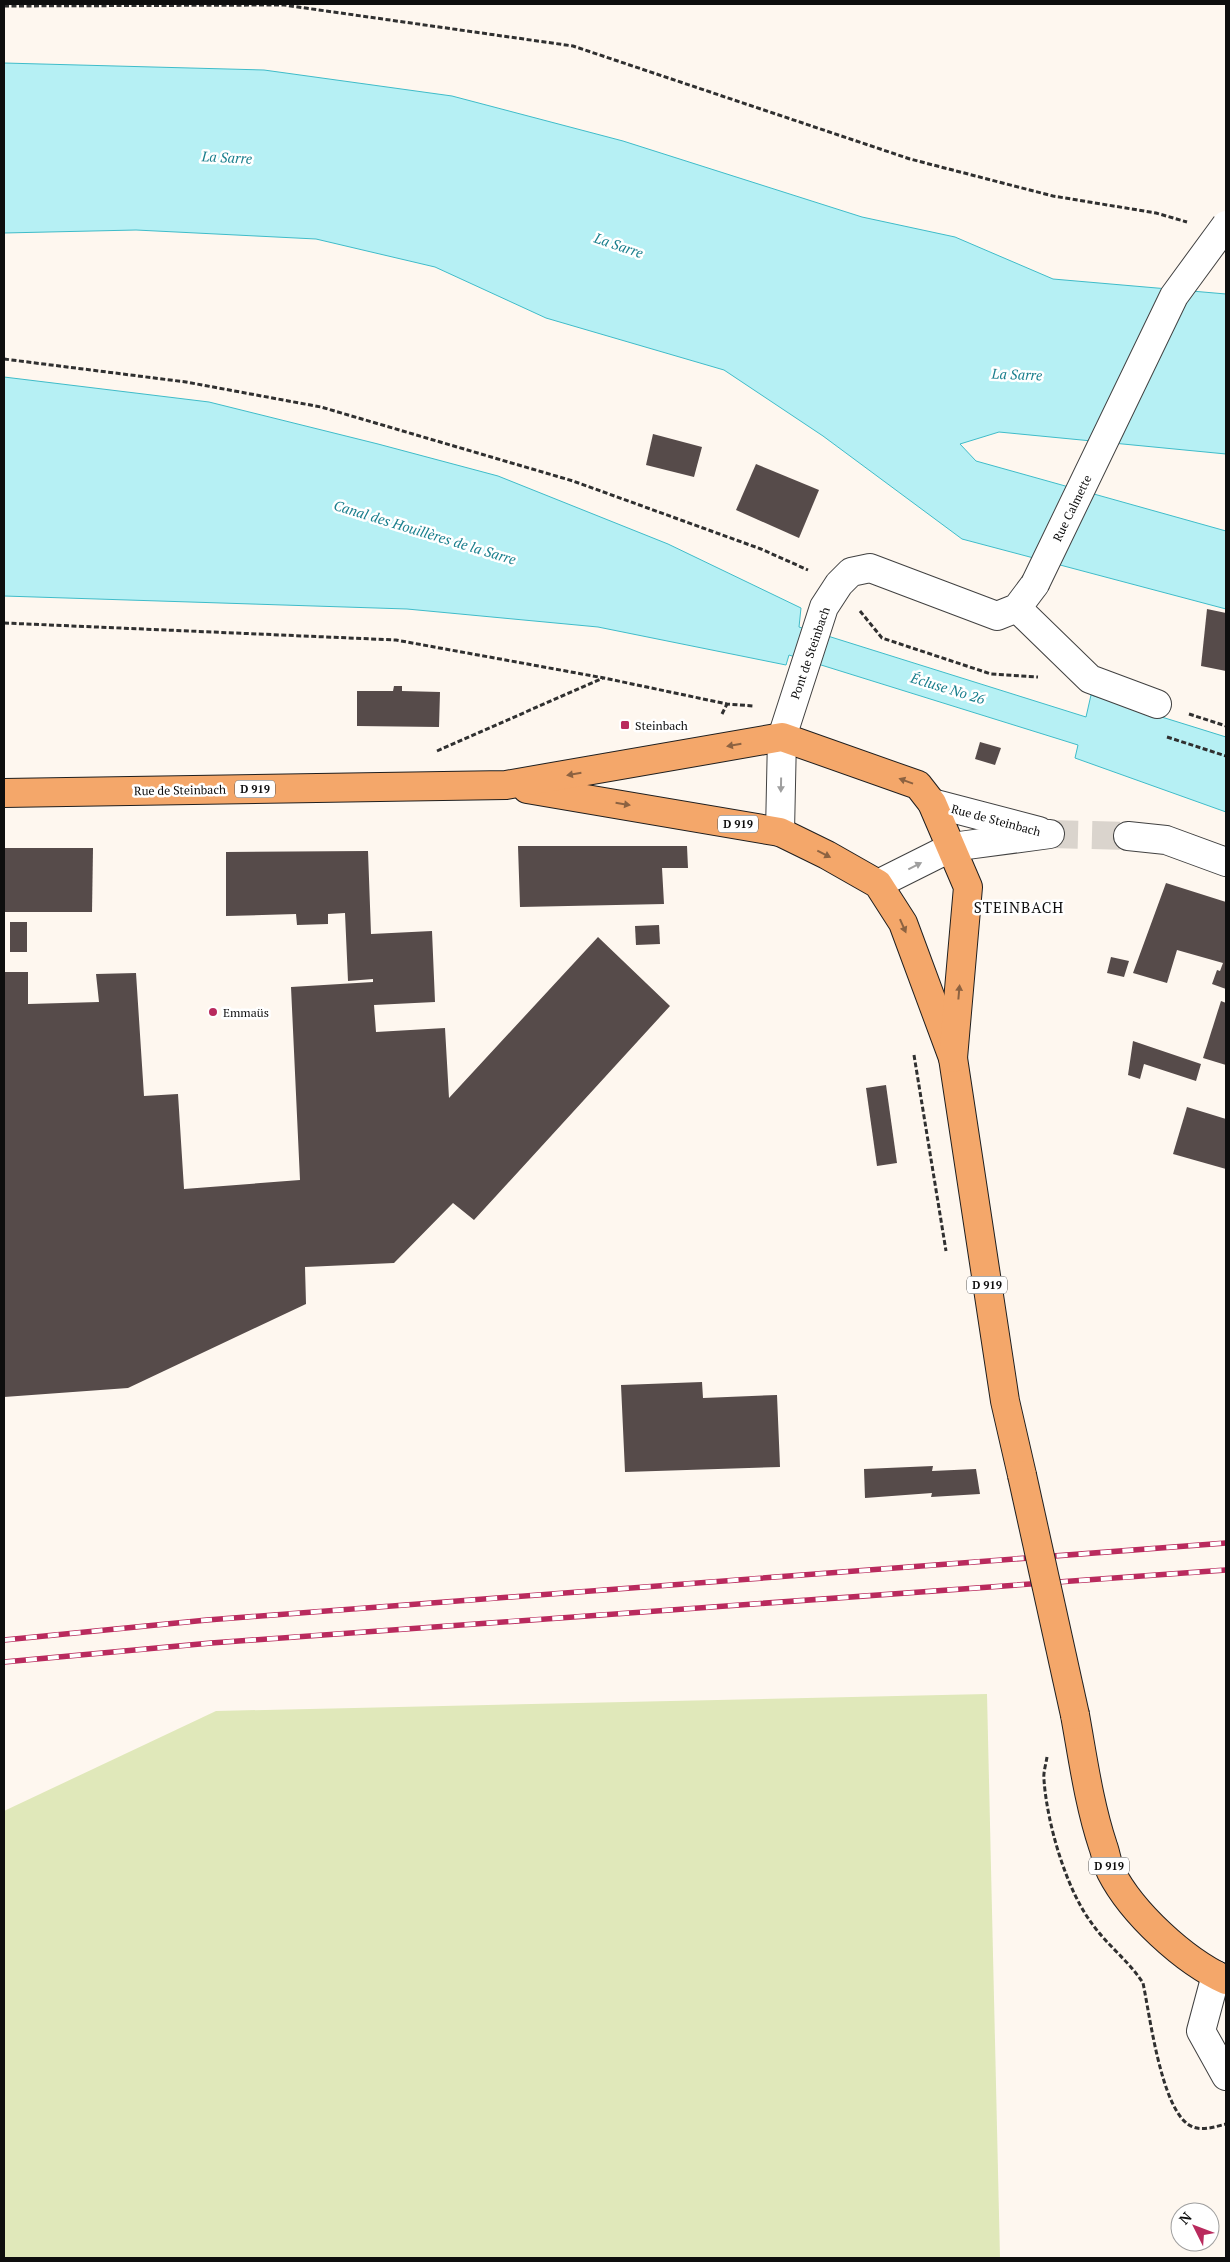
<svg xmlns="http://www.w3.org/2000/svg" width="1230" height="2262" viewBox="0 0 1230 2262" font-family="'PT Serif',serif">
  <rect width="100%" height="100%" fill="#fef7ef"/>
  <polygon fill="#e0e8ba" points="987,1694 1000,2258 4,2258 4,1811 216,1711"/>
  <g fill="#b6f0f4" stroke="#3fbcc9">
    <polygon points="4,63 264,70 452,96 623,141 862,217 955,237 1053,279 1226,294 1226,454 999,432 960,444 976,461 1226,531 1226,609 962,539 823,436 724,370 546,318 435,267 316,239 136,230 4,233"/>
    <polygon points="4,377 209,402 378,444 498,476 668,544 801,608 799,627 1086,717 1091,695 1226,737 1226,812 1075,758 1078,745 789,655 786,665 598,627 407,609 4,596"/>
  </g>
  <g fill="#564b4a">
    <polygon points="653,434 702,447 694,477 646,465"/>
    <polygon points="756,464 819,490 799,538 736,510"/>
    <polygon points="1207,609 1226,613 1226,671 1201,666"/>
    <polygon points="394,686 402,686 402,691 440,692 439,727 357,726 357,691 393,691"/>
    <polygon points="980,742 1001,748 995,765 975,759"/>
    <polygon points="518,846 687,846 688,868 662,868 664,904 520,907"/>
    <polygon points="4,848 93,848 92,912 4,912"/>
    <polygon points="368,851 371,934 432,931 435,1002 374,1005 376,1032 445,1028 449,1098 598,937 670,1006 474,1220 453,1203 394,1263 305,1267 306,1304 128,1388 4,1397 4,972 28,972 28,1004 99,1002 96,974 136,973 144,1096 178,1094 184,1189 300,1180 291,987 373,982 373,979 348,981 345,913 328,914 328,924 297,925 296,914 226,916 226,852"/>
    <polygon points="1166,883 1226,902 1226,989 1212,984 1217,970 1220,971 1223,963 1177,950 1167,983 1133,973"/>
    <rect x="10" y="922" width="17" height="30"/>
    <polygon points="659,925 660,944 636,945 635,926"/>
    <polygon points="1111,957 1129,961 1124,977 1107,973"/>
    <polygon points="1221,1001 1226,1003 1226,1065 1203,1058"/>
    <polygon points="1133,1041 1201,1064 1196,1081 1144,1064 1140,1079 1128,1075"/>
    <polygon points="886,1085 897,1163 877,1166 866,1088"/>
    <polygon points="1187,1107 1226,1119 1226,1169 1173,1154"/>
    <polygon points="702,1382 703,1398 777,1395 780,1467 625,1472 621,1385"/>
    <polygon points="933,1466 932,1471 976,1469 980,1494 931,1497 932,1493 865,1498 864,1469"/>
  </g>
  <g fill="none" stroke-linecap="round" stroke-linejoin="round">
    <polyline stroke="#dad4cd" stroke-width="28" stroke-dasharray="28 14" stroke-linecap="butt" points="1050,834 1128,836"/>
    <g stroke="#414141" stroke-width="30">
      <g id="minor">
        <polyline points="1017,608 1090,679 1157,704"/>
        <polyline points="932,803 1039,831"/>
        <polyline points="780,832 782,737 824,607 839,584 851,572 870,568 997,616 1017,608 1035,584"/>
        <polyline points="1128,836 1166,840 1226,862"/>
        <polyline points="878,884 952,847 1050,834"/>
        <polyline points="1216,1975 1201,2031 1226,2076"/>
      </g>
    </g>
    <g stroke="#1f1f1f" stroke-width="30">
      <g id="major">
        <polyline points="527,789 780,832 827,855 878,884 903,923 953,1058 1005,1401 1022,1475"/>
        <polyline points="4,793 506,785 782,737 918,785 932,803 968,887 953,1058"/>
        <path d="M1075,1715C1083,1759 1089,1804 1103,1846C1106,1854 1107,1864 1111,1872C1132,1913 1184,1961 1226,1980"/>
      </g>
    </g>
    <g stroke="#303030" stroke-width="3" stroke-dasharray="5 2.5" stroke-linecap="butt">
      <polyline points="4,6 284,5 573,46 910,159 1053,196 1156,213 1187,222"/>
      <polyline points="4,359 186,382 321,407 573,481 761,549 808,570"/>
      <polyline points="860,611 882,638 991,674 1038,677"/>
      <polyline points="4,623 396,640 604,678 727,704 754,706"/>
      <polyline points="722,714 727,704"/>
      <polyline points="1189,714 1226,726"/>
      <polyline points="1167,737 1226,756"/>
      <polyline points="437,751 603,678"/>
      <polyline points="914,1055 946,1251"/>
      <path d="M1047,1757C1046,1764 1043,1773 1044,1780C1047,1823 1066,1890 1093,1925C1108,1946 1129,1961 1143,1983C1150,2016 1161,2107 1189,2125C1200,2132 1214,2127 1226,2124"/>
    </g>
    <use href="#minor" stroke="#fff" stroke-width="28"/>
    <use href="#major" stroke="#f4a76a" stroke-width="28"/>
    <g stroke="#b92a5d" stroke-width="5.5">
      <g id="rail">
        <polyline points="4,1640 207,1620 1226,1543"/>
        <polyline points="4,1662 211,1643 1226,1570"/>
      </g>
    </g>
    <use href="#rail" stroke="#fff" stroke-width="4" stroke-dasharray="11" stroke-linecap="butt"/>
    <g stroke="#414141" stroke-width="30" stroke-linecap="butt">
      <polyline id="minor-bridge" points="1035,584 1174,296 1226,225"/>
    </g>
    <g stroke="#1f1f1f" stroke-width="30" stroke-linecap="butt">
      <polyline id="major-bridge" points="1022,1475 1075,1715"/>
    </g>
    <use href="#minor-bridge" stroke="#fff" stroke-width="28"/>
    <use href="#major-bridge" stroke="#f4a76a" stroke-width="28"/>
  </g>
  <defs><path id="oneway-solid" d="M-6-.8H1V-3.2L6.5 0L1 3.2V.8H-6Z" transform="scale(1.25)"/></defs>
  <g fill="#8c6241">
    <use href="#oneway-solid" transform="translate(734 745) rotate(170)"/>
    <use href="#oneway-solid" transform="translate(574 774) rotate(170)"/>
    <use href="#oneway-solid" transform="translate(906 781) rotate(-160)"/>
    <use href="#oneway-solid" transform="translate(623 804) rotate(9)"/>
    <use href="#oneway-solid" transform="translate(824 854) rotate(27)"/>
    <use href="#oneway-solid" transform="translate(903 926) rotate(66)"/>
    <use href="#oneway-solid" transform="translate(959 992) rotate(-85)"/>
  </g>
  <g fill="#9f9f9f">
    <use href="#oneway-solid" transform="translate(781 785) rotate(91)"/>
    <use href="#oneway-solid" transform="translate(915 866) rotate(-27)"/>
  </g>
  <g fill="#b92a5d" stroke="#fff" stroke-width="2">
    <rect x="620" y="720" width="10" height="10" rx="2.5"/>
    <circle cx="213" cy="1012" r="5"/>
  </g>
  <g text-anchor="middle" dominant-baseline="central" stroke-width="5" stroke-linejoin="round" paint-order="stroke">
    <g fill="#fff" stroke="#565656" stroke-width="1">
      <rect x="235" y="780.5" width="40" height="17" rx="4"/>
      <rect x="718" y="815.5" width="40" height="17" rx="4"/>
      <rect x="967" y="1276.5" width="40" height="17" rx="4"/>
      <rect x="1089" y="1857.5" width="40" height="17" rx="4"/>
    </g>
    <g font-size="11" font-weight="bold" fill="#0e0e0e">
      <text x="255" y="789">D 919</text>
      <text x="738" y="824">D 919</text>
      <text x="987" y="1285">D 919</text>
      <text x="1109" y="1866">D 919</text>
    </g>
    <g font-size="12" fill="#0e0e0e" stroke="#fff">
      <text transform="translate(1072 508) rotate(-64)">Rue Calmette</text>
      <text transform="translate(810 653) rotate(-71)">Pont de Steinbach</text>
      <text transform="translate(180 790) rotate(-1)">Rue de Steinbach</text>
      <text transform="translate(996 820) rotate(15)">Rue de Steinbach</text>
    </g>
    <g font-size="12" fill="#0e0e0e" stroke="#fff" text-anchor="start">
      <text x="635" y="725">Steinbach</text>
      <text x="223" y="1012">Emmaüs</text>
    </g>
    <g font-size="14" font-style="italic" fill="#1a7f8d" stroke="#fff">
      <text transform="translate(227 157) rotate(3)">La Sarre</text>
      <text transform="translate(619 245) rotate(19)">La Sarre</text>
      <text transform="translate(1017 374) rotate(2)">La Sarre</text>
      <text transform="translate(425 532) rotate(17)">Canal des Houillères de la Sarre</text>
      <text transform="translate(948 688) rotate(17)">Écluse No 26</text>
    </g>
    <g font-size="15" letter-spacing="1" fill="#0e0e0e" stroke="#fff">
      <text x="1019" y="907">STEINBACH</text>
    </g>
  </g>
  <rect width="1230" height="2262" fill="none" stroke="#0e0e0e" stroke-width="10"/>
  <g transform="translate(1195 2227) rotate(312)"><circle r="24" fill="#ffffff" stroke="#9f9f9f"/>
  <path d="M0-4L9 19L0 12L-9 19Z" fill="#b92a5d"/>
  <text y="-8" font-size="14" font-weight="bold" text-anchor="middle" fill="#0e0e0e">N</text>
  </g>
</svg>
